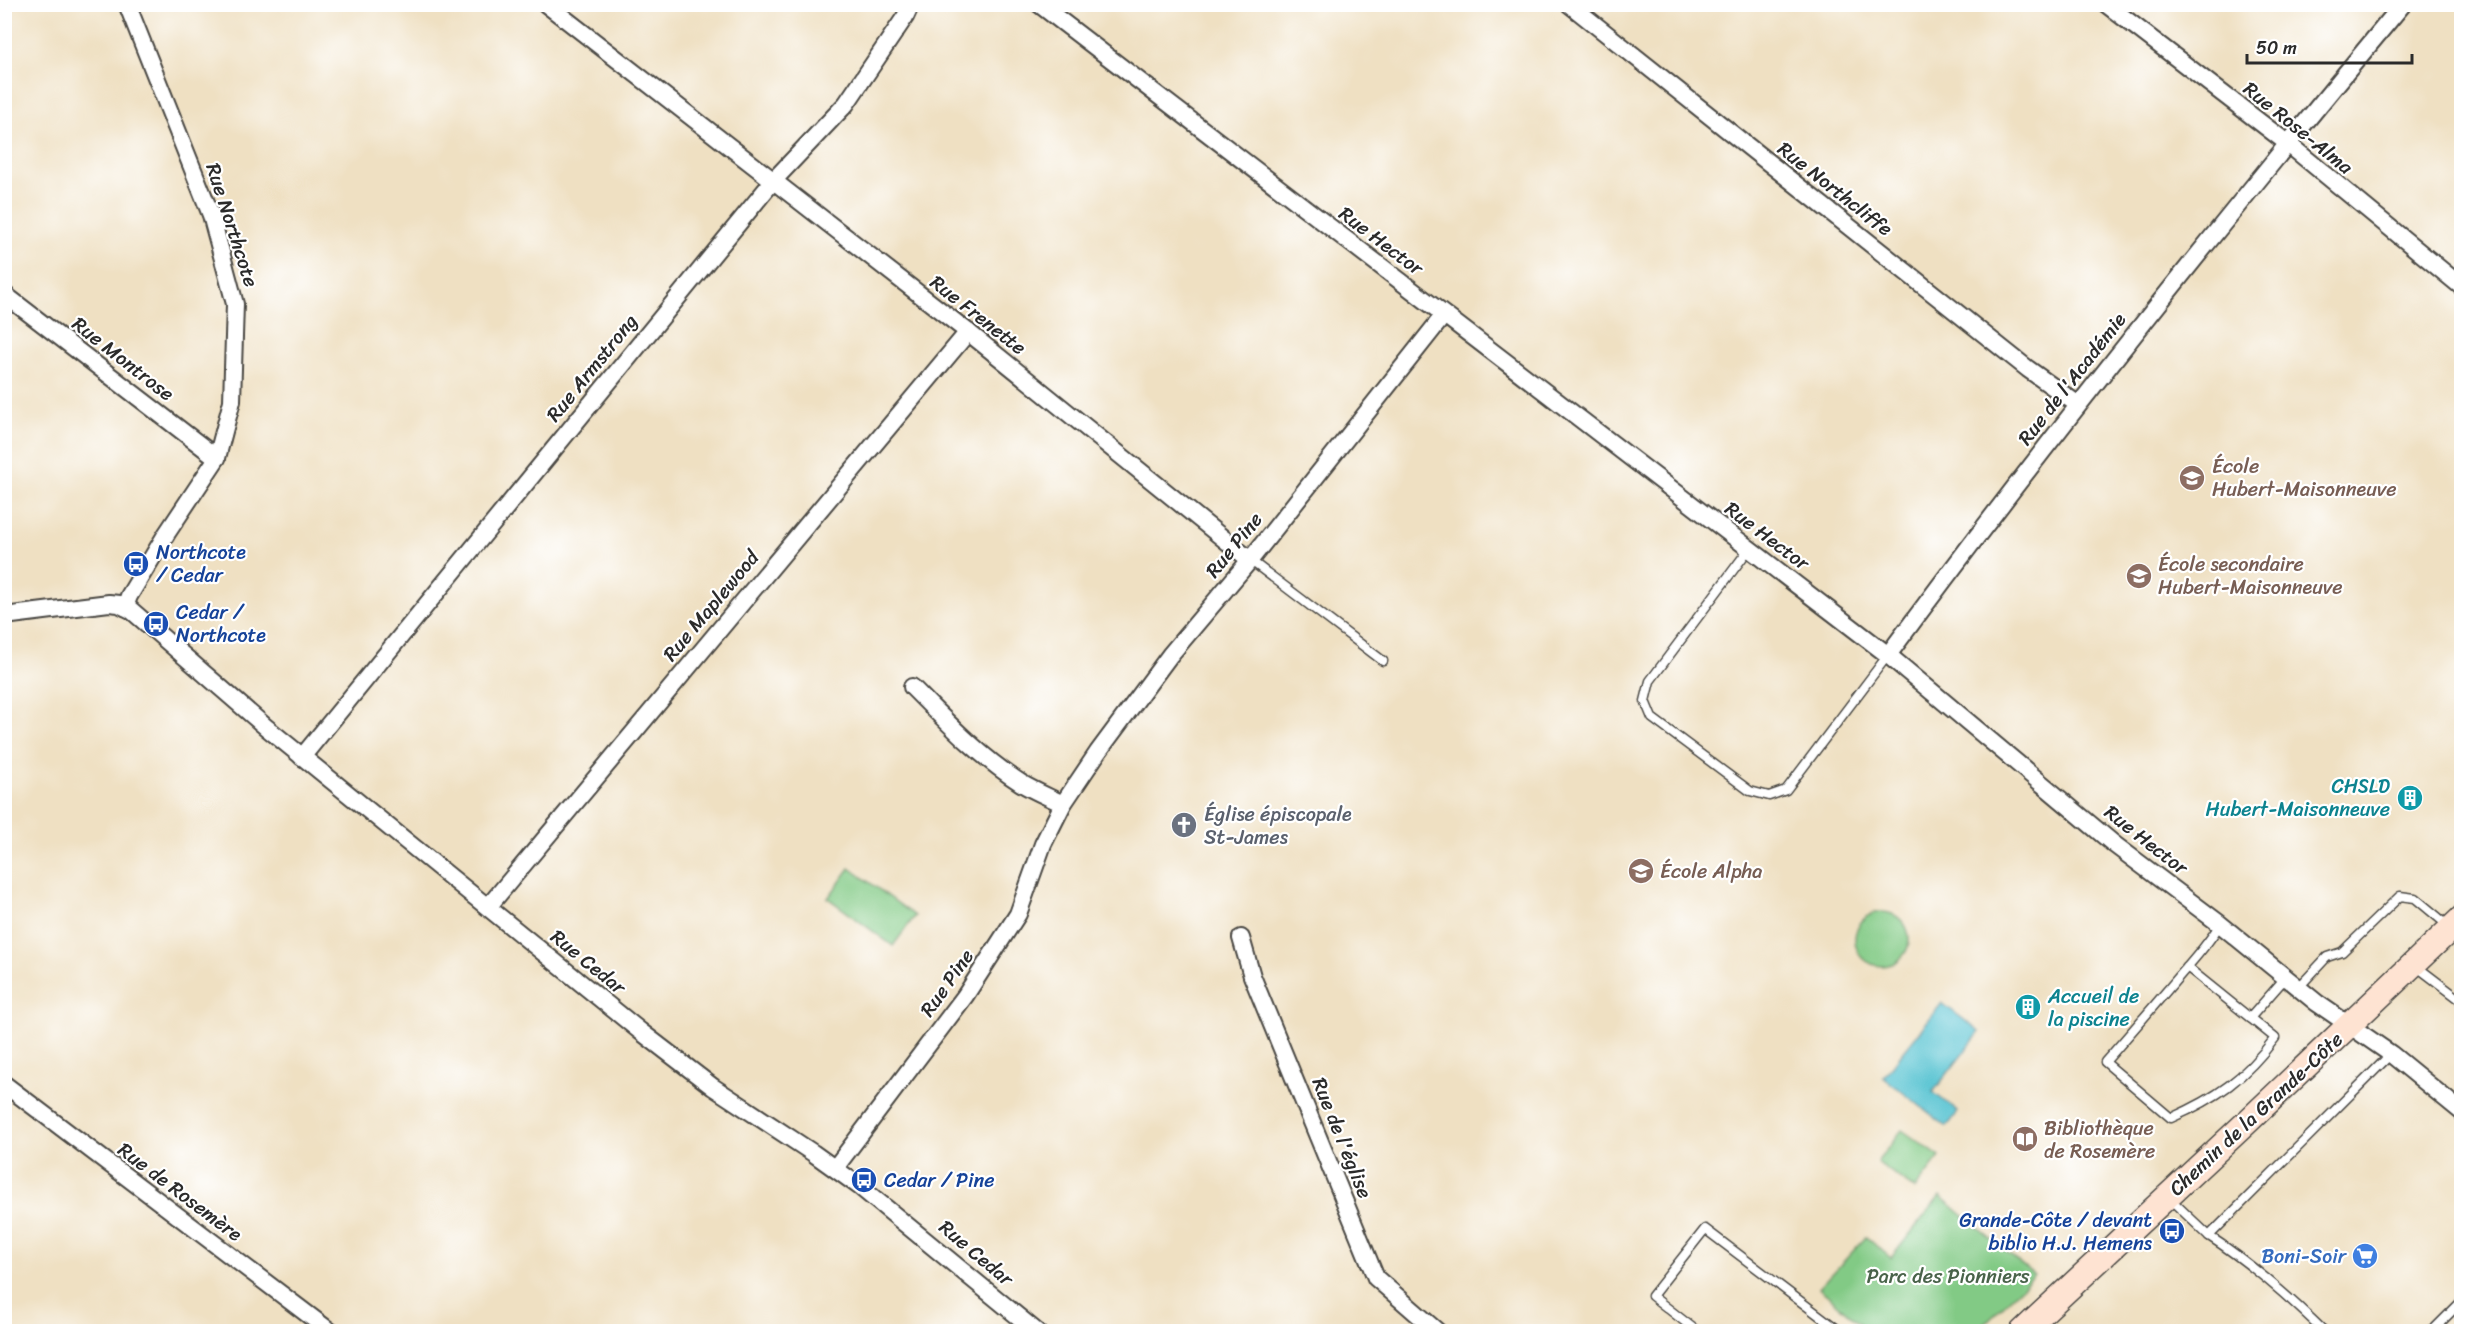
<svg xmlns="http://www.w3.org/2000/svg" width="2466" height="1336" viewBox="0 0 2466 1336" font-family="Sriracha,sans-serif">
  <rect width="100%" height="100%" fill="#fff"/>
  <filter id="ink" filterUnits="userSpaceOnUse"><feTurbulence type="fractalNoise" baseFrequency=".0167" numOctaves="2"/><feDisplacementMap in="SourceGraphic" scale="12" xChannelSelector="R" yChannelSelector="G"/><feConvolveMatrix kernelMatrix="1 2 1 2 8 2 1 2 1" color-interpolation-filters="sRGB"/></filter>
  <filter id="wash" filterUnits="userSpaceOnUse"><feTurbulence type="fractalNoise" baseFrequency=".008" numOctaves="4" result="noise"/><feDisplacementMap in="SourceGraphic" scale="24" xChannelSelector="R" yChannelSelector="G"/><feGaussianBlur stdDeviation="1.35" result="paint"/><feColorMatrix in="noise" values="0 0 0 0 0 0 0 0 0 0 0 0 0 0 0 0 0 1.4 0 .05"/><feComposite in="paint" operator="in"/></filter>
  <g filter="url(#wash)">
    <rect width="100%" height="100%" fill="#efe0c2"/>
    <g fill="#82ca85" stroke="#567a58" stroke-width="1.5">
      <polygon points="850,868 915,916 893,946 828,898"/>
      <circle cx="1882" cy="939" r="27"/>
      <polygon points="1902,1130 1940,1157 1915,1189 1877,1162"/>
      <polygon points="1940,1196 2034,1275 1977,1331 1869,1331 1819,1288 1866,1237 1891,1258"/>
    </g>
    <polygon fill="#57c3d1" stroke="#41777e" stroke-width="1.5" points="1942,1003 1980,1032 1933,1092 1958,1112 1947,1127 1883,1077"/>
  </g>
  <g filter="url(#ink)">
    <g fill="none" stroke-linecap="round" stroke-linejoin="round">
      <g stroke="#484642" stroke-width="11">
        <g id="service">
          <polyline points="1749,549 1650,681 1645,701 1652,718 1750,791 1769,796 1786,790 1888,655"/>
          <polyline points="1250,560 1383,661"/>
          <polyline points="2416,966 2462,1001"/>
          <path d="M2187,967L2275,1038C2245,1078 2217,1098 2171,1118L2105,1062C2129,1035 2153,1007 2176,980C2192,961 2208,945 2220,924"/>
          <polyline points="2299,987 2327,957 2342,952 2400,896 2415,898 2451,928"/>
          <polyline points="2250,1018 2286,977"/>
          <polyline points="2168,1197 2209,1236 2391,1054"/>
          <path d="M2209,1236C2251,1263 2288,1296 2325,1332"/>
          <polyline points="1698,1332 1652,1296 1705,1229 1841,1332"/>
          <polyline points="2431,1332 2462,1301"/>
        </g>
      </g>
      <g stroke="#484642" stroke-width="20">
        <g id="minor">
          <polyline points="546,4 968,332 1250,560"/>
          <polyline points="1039,4 1888,655 2115,845 2220,924 2317,1003 2391,1054 2462,1112"/>
          <polyline points="1569,4 2028,369 2077,404"/>
          <polyline points="2106,4 2287,143 2462,287"/>
          <polyline points="4,294 217,458"/>
          <polyline points="125,607 129,596 167,533 217,458 232,401 235,304 211,215 127,4"/>
          <polyline points="4,616 109,603 119,604 131,610 267,728 640,1031 713,1087 813,1153 859,1186 1037,1332"/>
          <path d="M1888,655C2052,433 2226,217 2403,4"/>
          <path d="M912,687C946,721 980,757 1021,783C1034,791 1049,797 1063,804"/>
          <polyline points="302,757 773,181 846,104 905,17 911,4"/>
          <polyline points="488,907 968,332"/>
          <polyline points="1241,938 1252,976 1376,1278 1438,1332"/>
          <polyline points="4,1084 331,1332"/>
          <polyline points="835,1168 965,996 1018,914 1043,844 1063,804 1098,752 1170,655 1250,560 1444,315"/>
        </g>
      </g>
      <g stroke="#484642" stroke-width="27">
        <polyline id="secondary" points="2022,1332 2245,1124 2462,918"/>
      </g>
      <use href="#service" stroke="#fff" stroke-width="8"/>
      <use href="#minor" stroke="#fff" stroke-width="16"/>
      <use href="#secondary" stroke="#fee3d2" stroke-width="24"/>
    </g>
  </g>
  <defs>
    <g id="school-disc" transform="scale(1.35)"><circle r="9.5" fill="#8d6e63" stroke="#fff"/><path d="M0-5L7-2L0 1L-7-2ZM-4 1L0 2.5L4 1V4Q0 6-4 4Z" fill="#fff"/></g>
    <g id="bus-disc" transform="scale(1.35)"><circle r="9.5" fill="#1a4fb4" stroke="#fff"/><path d="M-5-6H5V4H4V6H2V4H-2V6H-4V4H-5ZM-3.5-4V0h7V-4ZM-3.5 1.2v1.5H-2V1.2ZM2 1.2v1.5H3.5V1.2Z" fill="#fff"/></g>
    <g id="building-disc" transform="scale(1.35)"><circle r="9.5" fill="#0f9aa8" stroke="#fff"/><path d="M-4-6H4V6H1V3H-1V6H-4ZM-2.5-4.3h1.7v1.8h-1.7ZM.8-4.3h1.7v1.8H.8ZM-2.5-1h1.7V.8h-1.7ZM.8-1h1.7V.8H.8Z" fill="#fff"/></g>
    <g id="church-disc" transform="scale(1.35)"><circle r="9.5" fill="#6b7280" stroke="#fff"/><path d="M-1.2-6h2.4v3.5h3.3v2.4h-3.3V6h-2.4V-.1h-3.3v-2.4h3.3Z" fill="#fff"/></g>
    <g id="library-disc" transform="scale(1.35)"><circle r="9.5" fill="#8d6e63" stroke="#fff"/><path d="M-6-4Q-3-5.5-.7-3.5V5Q-3 3-6 4ZM6-4Q3-5.5 .7-3.5V5Q3 3 6 4Z" fill="#fff"/></g>
    <g id="supermarket-disc" transform="scale(1.35)"><circle r="9.5" fill="#3f7fe0" stroke="#fff"/><path d="M-6-5.5h2.5l.6 2H6L4.5 2H-2.5L-4.4-4H-6ZM-1.5 3.2a1.3 1.3 0 1 0 .1 0ZM3 3.2a1.3 1.3 0 1 0 .1 0Z" fill="#fff"/></g>
  </defs>
  <g fill-rule="evenodd">
    <use href="#school-disc" x="2192" y="478"/>
    <use href="#bus-disc" x="136" y="564"/>
    <use href="#school-disc" x="2139" y="576"/>
    <use href="#bus-disc" x="156" y="624"/>
    <use href="#building-disc" x="2410" y="798"/>
    <use href="#church-disc" x="1184" y="825"/>
    <use href="#school-disc" x="1641" y="871"/>
    <use href="#building-disc" x="2028" y="1007"/>
    <use href="#library-disc" x="2025" y="1139"/>
    <use href="#bus-disc" x="864" y="1180"/>
    <use href="#bus-disc" x="2172" y="1231"/>
    <use href="#supermarket-disc" x="2365" y="1256"/>
  </g>
  <g text-anchor="middle" dominant-baseline="central" stroke-width="4.5" stroke-linejoin="round" paint-order="stroke">
    <g font-size="20" fill="#2b2b2b" stroke="#fff">
      <text transform="translate(2298 128) rotate(39)">Rue Rose-Alma</text>
      <text transform="translate(1835 189) rotate(38)">Rue Northcliffe</text>
      <text transform="translate(232 225) rotate(72)">Rue Northcote</text>
      <text transform="translate(1381 241) rotate(37)">Rue Hector</text>
      <text transform="translate(978 315) rotate(38)">Rue Frenette</text>
      <text transform="translate(123 359) rotate(38)">Rue Montrose</text>
      <text transform="translate(592 368) rotate(-51)">Rue Armstrong</text>
      <text transform="translate(2072 379) rotate(-52)">Rue de l'Académie</text>
      <text transform="translate(1767 536) rotate(37)">Rue Hector</text>
      <text transform="translate(1234 545) rotate(-51)">Rue Pine</text>
      <text transform="translate(711 606) rotate(-50)">Rue Maplewood</text>
      <text transform="translate(2146 840) rotate(38)">Rue Hector</text>
      <text transform="translate(588 962) rotate(39)">Rue Cedar</text>
      <text transform="translate(947 983) rotate(-55)">Rue Pine</text>
      <text transform="translate(2256 1114) rotate(-43)">Chemin de la Grande-Côte</text>
      <text transform="translate(1342 1138) rotate(68)">Rue de l'église</text>
      <text transform="translate(180 1192) rotate(37)">Rue de Rosemère</text>
      <text transform="translate(976 1253) rotate(40)">Rue Cedar</text>
    </g>
    <g font-size="20" fill="#785e54" stroke="#fff" text-anchor="start">
      <text x="2212" y="466">École<tspan x="2212" dy="23">Hubert-Maisonneuve</tspan></text>
      <text x="2158" y="564">École secondaire<tspan x="2158" dy="23">Hubert-Maisonneuve</tspan></text>
      <text x="1660" y="871">École Alpha</text>
      <text x="2044" y="1128">Bibliothèque<tspan x="2044" dy="23">de Rosemère</tspan></text>
    </g>
    <g font-size="20" fill="#164399" stroke="#fff" text-anchor="start">
      <text x="156" y="552">Northcote<tspan x="156" dy="23">/ Cedar</tspan></text>
      <text x="176" y="612">Cedar /<tspan x="176" dy="23">Northcote</tspan></text>
      <text x="884" y="1180">Cedar / Pine</text>
      <text x="2152" y="1220" text-anchor="end">Grande-Côte / devant<tspan x="2152" dy="23">biblio H.J. Hemens</tspan></text>
    </g>
    <g font-size="20" fill="#0d838f" stroke="#fff" text-anchor="end">
      <text x="2390" y="786">CHSLD<tspan x="2390" dy="23">Hubert-Maisonneuve</tspan></text>
      <text x="2048" y="996" text-anchor="start">Accueil de<tspan x="2048" dy="23">la piscine</tspan></text>
    </g>
    <g font-size="20" fill="#5b616d" stroke="#fff" text-anchor="start">
      <text x="1204" y="814">Église épiscopale<tspan x="1204" dy="23">St-James</tspan></text>
    </g>
    <g font-size="20" fill="#366cbe" stroke="#fff" text-anchor="end">
      <text x="2346" y="1256">Boni-Soir</text>
    </g>
    <g font-size="20" fill="#49634a" stroke="#fff">
      <text x="1948" y="1276">Parc des Pionniers</text>
    </g>
  </g>
  <rect width="2466" height="1336" fill="none" stroke="#fff" stroke-width="24"/>
  <path d="M2247 54v9h165v-9" fill="none" stroke="#2b2b2b" stroke-width="3"/>
  <text x="2256" y="54" font-size="18" fill="#2b2b2b" stroke="#ffffff" stroke-width="4.5" paint-order="stroke">50 m</text>
</svg>
